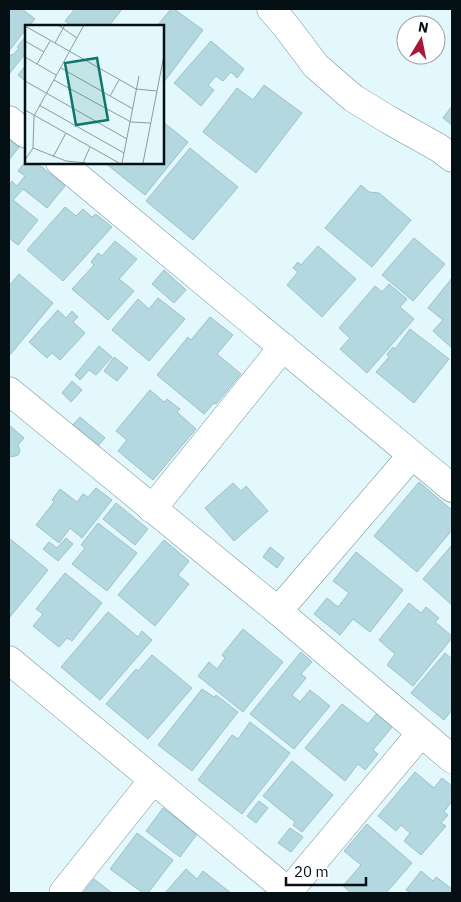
<svg xmlns="http://www.w3.org/2000/svg" width="461" height="902" viewBox="0 0 461 902" font-family="'IBM Plex Sans',sans-serif">
  <rect width="100%" height="100%" fill="#e3f8fd"/>
  <g fill="#b4d8e0" stroke="#9dc1c9">
    <polygon points="9,9 22,9 35,19 29,26 26,26 26,29 9,51"/>
    <polygon points="75,9 122,9 109,26 72,26 65,21"/>
    <polygon points="171,9 174,9 203,30 164,82 162,80 162,26 157,26"/>
    <polygon points="26,36 26,53 9,74 9,57 12,54 13,55 19,48 17,47"/>
    <polygon points="211,41 244,69 237,78 231,72 223,81 216,76 208,85 214,90 201,106 174,83"/>
    <polygon points="26,65 26,82 18,75"/>
    <polygon points="264,85 302,113 256,173 203,132 237,88 253,100"/>
    <polygon points="452,106 452,125 443,118"/>
    <polygon points="162,121 188,142 145,195 104,162 162,162"/>
    <polygon points="9,139 19,147 9,160"/>
    <polygon points="190,148 238,187 193,240 146,201"/>
    <polygon points="26,161 26,162 36,162 65,186 47,208 23,189 13,200 38,220 18,245 9,238 9,186 12,181 17,186 25,176 18,171"/>
    <polygon points="361,185 369,192 379,193 411,220 372,267 325,228"/>
    <polygon points="65,207 76,216 83,209 92,217 96,214 112,227 63,281 27,250"/>
    <polygon points="414,238 445,264 413,301 382,275"/>
    <polygon points="115,241 137,259 119,279 134,291 108,320 72,289 94,265 91,262 98,253 102,256"/>
    <polygon points="318,246 356,279 322,317 287,285 298,272 293,268 298,262 301,265"/>
    <polygon points="164,270 186,290 174,303 152,284"/>
    <polygon points="19,274 53,303 9,356 9,286"/>
    <polygon points="452,278 452,348 433,331 443,320 428,308"/>
    <polygon points="389,284 407,299 400,307 414,319 367,373 340,349 350,338 339,328 375,286 382,292"/>
    <polygon points="158,298 185,319 149,361 112,330 138,299 149,309"/>
    <polygon points="58,310 66,318 72,311 78,317 73,322 85,333 60,360 52,353 47,358 29,342"/>
    <polygon points="210,317 233,335 217,354 241,374 216,404 214,403 204,414 157,375 188,337 191,340"/>
    <polygon points="410,329 449,359 414,403 376,372 389,357 387,354 393,347 395,349"/>
    <polygon points="99,346 112,357 96,375 89,370 80,380 75,375"/>
    <polygon points="114,357 128,368 117,381 104,371"/>
    <polygon points="72,381 82,390 71,402 62,393"/>
    <polygon points="150,390 164,402 167,399 180,409 177,412 196,429 153,480 118,451 127,440 116,431"/>
    <polygon points="80,417 105,438 96,448 71,427"/>
    <polygon points="9,425 24,438 18,445 20,451 18,455 15,456 9,457"/>
    <polygon points="419,482 452,510 452,530 417,572 374,536"/>
    <polygon points="233,483 241,491 246,486 268,511 234,541 205,508"/>
    <polygon points="96,488 112,500 82,538 70,528 59,543 36,525 54,502 52,500 60,489 77,502 83,494 88,497"/>
    <polygon points="116,503 148,529 135,545 103,519"/>
    <polygon points="98,523 137,553 107,591 72,564 85,548 81,545"/>
    <polygon points="9,538 48,570 9,618"/>
    <polygon points="66,538 73,544 58,561 43,549 49,542 57,548"/>
    <polygon points="164,540 189,561 178,575 189,584 155,626 118,595"/>
    <polygon points="452,545 452,605 423,579"/>
    <polygon points="270,547 284,558 277,568 263,557"/>
    <polygon points="356,552 403,590 370,632 353,619 340,635 314,614 327,598 338,607 349,593 333,581"/>
    <polygon points="65,573 102,603 72,641 67,638 59,647 33,626 43,614 36,609"/>
    <polygon points="409,603 421,613 426,607 439,618 435,622 452,636 452,638 413,686 387,665 395,654 379,640"/>
    <polygon points="108,612 138,637 142,631 152,640 100,700 61,667"/>
    <polygon points="243,629 283,662 243,712 198,676 209,662 217,669 225,658 222,655"/>
    <polygon points="301,652 312,662 301,674 306,678 292,695 300,702 310,690 330,706 294,749 250,714"/>
    <polygon points="445,653 452,659 452,710 444,720 411,693"/>
    <polygon points="152,655 192,688 148,739 106,704 136,669 138,671"/>
    <polygon points="202,689 214,697 216,695 238,712 192,771 158,745"/>
    <polygon points="342,704 368,724 377,713 393,726 373,750 378,754 365,770 358,764 345,781 305,748"/>
    <polygon points="250,722 290,753 242,814 198,780 232,735 238,739"/>
    <polygon points="292,761 333,795 302,832 293,825 295,822 263,796"/>
    <polygon points="415,772 434,788 442,778 452,786 452,801 444,812 448,815 441,823 446,826 421,855 404,841 410,833 401,825 396,831 378,816"/>
    <polygon points="259,801 268,808 256,823 247,816"/>
    <polygon points="163,808 197,834 180,857 146,831"/>
    <polygon points="367,824 412,863 386,893 351,893 343,886 361,865 344,851"/>
    <polygon points="290,828 303,837 291,852 278,843"/>
    <polygon points="137,833 173,860 148,893 143,893 110,869"/>
    <polygon points="186,869 197,879 203,871 231,893 165,893"/>
    <polygon points="421,871 433,881 436,877 452,889 452,893 411,893 406,890"/>
    <polygon points="94,879 112,893 83,893"/>
  </g>
  <g fill="none" stroke-linecap="round" stroke-linejoin="round">
    <g stroke="#72949c" stroke-width="29">
      <g id="minor">
        <polyline points="271,9 285,25 316,66 353,98 389,120 439,148 452,158"/>
        <polyline points="9,120 26,134"/>
        <polyline points="60,162 452,488"/>
        <polyline points="9,391 278,611 452,759"/>
        <polyline points="152,509 283,347"/>
        <polyline points="278,611 412,455"/>
        <polyline points="9,660 290,893"/>
        <polyline points="288,892 421,733"/>
        <polyline points="63,893 153,780"/>
      </g>
    </g>
    <use href="#minor" stroke="#fff" stroke-width="28"/>
  </g>
  <g transform="translate(25 25)">
    <rect width="139" height="139" fill="#e3f8fd"/>
    <path fill="none" stroke="#8a9b9f" stroke-width="1" d="M33,0L52,13M0,1L111,64L132,66M0,16L19,27M30,18L40,0M0,32L31,50M12,39L25,16M36,43L108,84M29,55L106,97L125,98M0,56L102,114M85,71L94,55M14,80L99,128M0,85L94,138M8,123L41,136L61,138M28,132L41,108M0,135L8,123L9,91L59,0M58,138L65,122M97,138L114,51M118,138L139,30"/>
    <path fill="#0f766e" fill-opacity="0.15" stroke="#0f766e" stroke-width="2.5" d="M72,33L83,95L51,100L40,38Z"/>
    <rect width="139" height="139" fill="none" stroke="#041013" stroke-width="2.5"/>
  </g>
  <rect width="461" height="902" fill="none" stroke="#041013" stroke-width="20"/>
  <g transform="translate(421 40) rotate(10)"><circle r="24" fill="#ffffff" stroke="#9b9fa1"/>
  <path d="M0-4L9 19L0 12L-9 19Z" fill="#ac163c"/>
  <text y="-8" font-size="14" font-weight="bold" text-anchor="middle" fill="#041013">N</text>
  </g>
  <path d="M286 877v8h80v-8" fill="none" stroke="#041013" stroke-width="2.5"/>
  <text x="294" y="877" font-size="15" fill="#041013" stroke="#ffffff" stroke-width="4" paint-order="stroke">20 m</text>
</svg>
